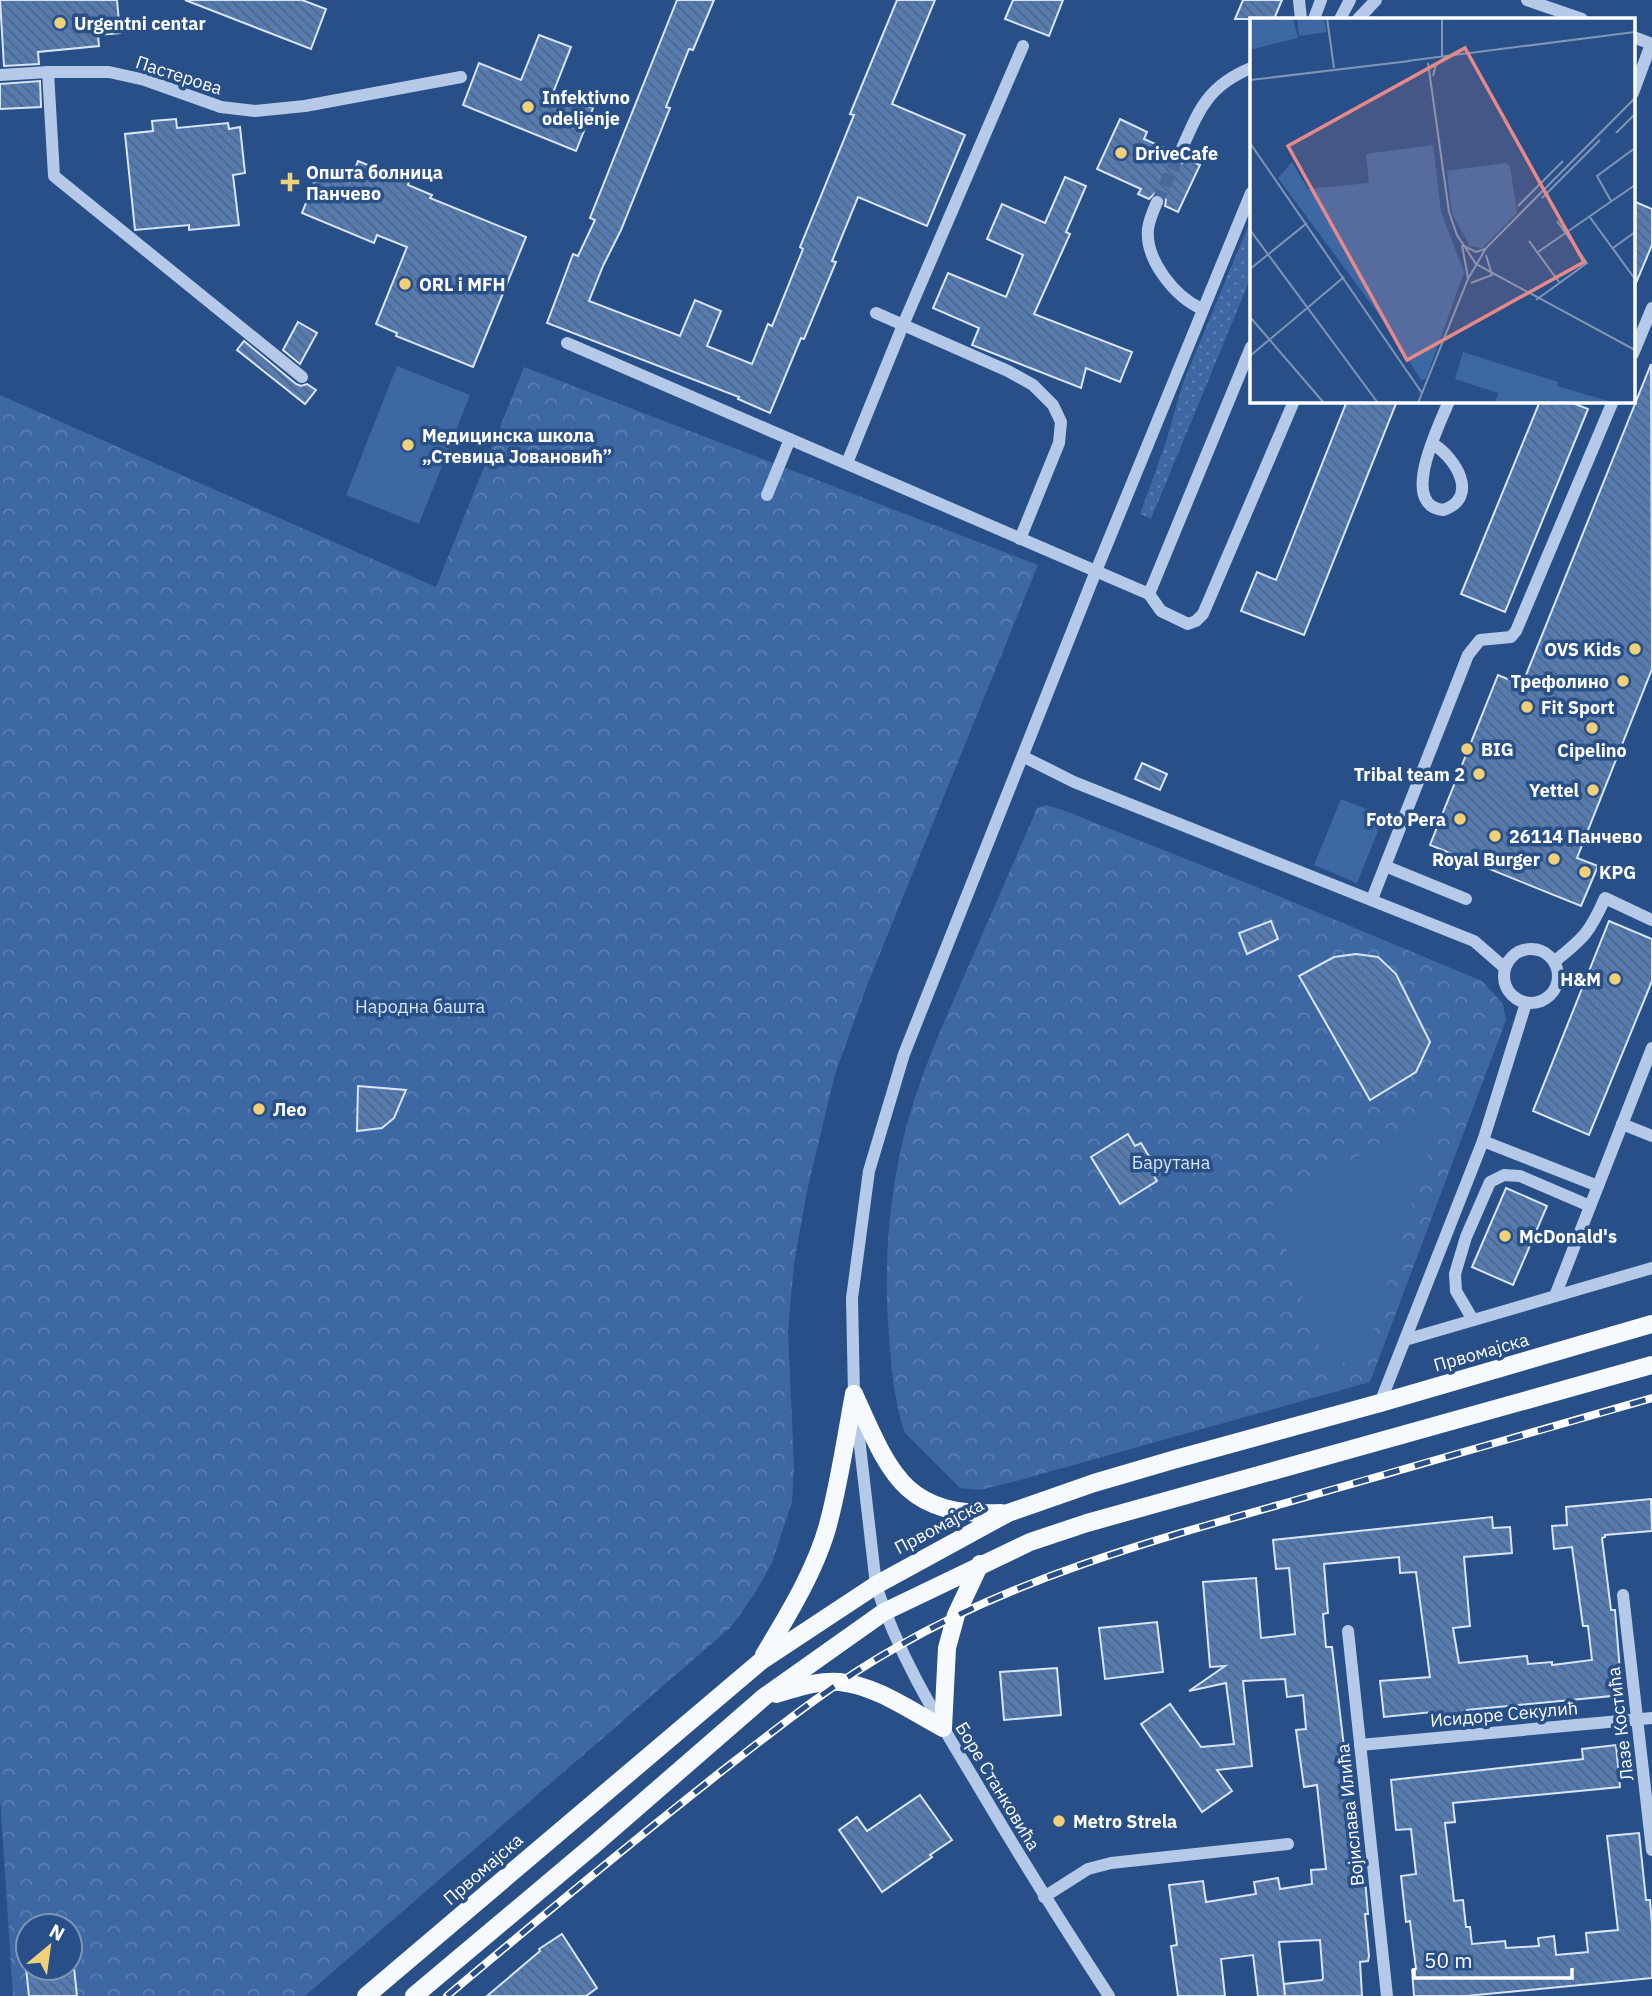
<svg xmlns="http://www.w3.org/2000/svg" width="1652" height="1996" viewBox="0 0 1652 1996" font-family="'IBM Plex Sans',sans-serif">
  <defs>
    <pattern id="grass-dots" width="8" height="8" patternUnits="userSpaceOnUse" patternTransform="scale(1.75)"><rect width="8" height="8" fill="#3d68a3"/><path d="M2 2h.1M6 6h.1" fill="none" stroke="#5a7fb1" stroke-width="1.8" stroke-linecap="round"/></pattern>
    <pattern id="park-crowns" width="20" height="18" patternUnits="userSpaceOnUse" patternTransform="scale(1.75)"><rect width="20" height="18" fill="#3d68a3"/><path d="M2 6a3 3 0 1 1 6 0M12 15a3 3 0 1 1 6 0" fill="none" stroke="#5a7fb1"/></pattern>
    <pattern id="building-back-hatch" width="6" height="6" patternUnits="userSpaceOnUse" patternTransform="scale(1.75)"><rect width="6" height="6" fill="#557bb0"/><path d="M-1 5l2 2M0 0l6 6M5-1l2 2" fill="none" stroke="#516683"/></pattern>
  </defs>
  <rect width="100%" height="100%" fill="#284f87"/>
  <polygon fill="url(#grass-dots)" points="1251,219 1251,277 1151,519 1140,514 1165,445 1183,383"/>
  <g fill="url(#park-crowns)" fill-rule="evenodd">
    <path d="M524,367L1038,565L868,983L835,1074L807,1191L794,1264L788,1331L794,1467L792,1502L772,1563L755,1593L731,1627L305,1996H13L0,1798V395L436,587ZM28,1926H70V1968H28Z"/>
    <path d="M1046,805L1063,810L1259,888L1482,981L1503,1004L1506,1020L1370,1382L1020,1480L980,1490L960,1488L905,1433C894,1402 891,1366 889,1334C883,1268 889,1192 906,1128C920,1075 943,1024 965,974C989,919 1013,864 1037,808Z"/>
  </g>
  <g fill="#3d68a3">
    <polygon points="397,366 470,395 419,524 346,495"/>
    <polygon points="1341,799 1384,816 1357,883 1314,865"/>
    <polygon points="1442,1107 1366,1353 1327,1369 1272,1206"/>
  </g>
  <g fill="url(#building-back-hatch)" stroke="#d7e5f6" stroke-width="2">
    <polygon points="0,0 117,0 120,33 98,35 99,46 38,52 39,64 4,66"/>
    <polygon points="185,0 302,0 326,9 311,49"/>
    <polygon points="677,0 714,0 693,50 689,49 666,107 670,108 621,230 603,266 589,301 680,336 695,300 721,311 707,346 752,364 768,324 772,326 803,249 800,247 854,115 850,114 897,0 935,0 892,104 965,135 927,226 858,197 832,261 836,262 804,339 801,338 770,413 738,399 739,397 547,323 573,254 578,256 595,220 590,218"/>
    <polygon points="1013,0 1063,0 1049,36 1005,19"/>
    <polygon points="1243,0 1282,0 1274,19 1235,19"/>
    <polygon points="539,35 571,47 553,93 593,108 576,151 463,105 479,63 521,80"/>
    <polygon points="40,81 41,107 0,109 0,84"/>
    <polygon points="176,119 177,128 228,123 229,129 240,127 245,173 233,175 239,225 189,230 189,225 135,230 125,134 153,131 152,121"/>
    <polygon points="1120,119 1147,132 1144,139 1171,151 1170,157 1175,163 1181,164 1187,159 1200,165 1178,212 1165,206 1166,200 1161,194 1155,193 1149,199 1138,194 1141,189 1097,169"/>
    <polygon points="358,161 409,182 408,185 432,195 430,198 526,237 473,367 396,336 397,333 376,324 407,247 377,235 374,243 302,213 319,170 350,182"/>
    <polygon points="1065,177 1086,186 1066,232 1070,234 1034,314 1132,352 1120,382 1086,368 1081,388 972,345 979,328 933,308 948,273 1006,297 1023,255 987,239 1002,204 1045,223"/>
    <polygon points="1633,201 1652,209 1652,245 1633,290"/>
    <polygon points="298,322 317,333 300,364 283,350"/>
    <polygon points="244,341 296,384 301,386 307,384 316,390 305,404 237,350"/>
    <polygon points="1651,364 1652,669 1577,858 1598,866 1581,906 1430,845 1498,675 1522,685"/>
    <polygon points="1347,401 1397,401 1304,635 1241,611 1257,572 1276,580"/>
    <polygon points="1540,401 1568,401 1588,409 1505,612 1461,594"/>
    <polygon points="1142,763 1167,774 1160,790 1135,779"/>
    <polygon points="1271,921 1278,939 1247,954 1239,933"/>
    <polygon points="1609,921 1652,939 1652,981 1589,1135 1533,1111"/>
    <polygon points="1356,954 1378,957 1396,974 1430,1042 1416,1072 1370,1100 1299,976 1334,957"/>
    <polygon points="358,1086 406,1090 394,1118 382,1128 357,1131"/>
    <polygon points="1128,1134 1135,1146 1141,1143 1156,1168 1151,1171 1157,1181 1120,1204 1091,1157"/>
    <polygon points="1506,1188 1547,1206 1513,1285 1472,1267"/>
    <polygon points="1651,1499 1652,1531 1605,1535 1605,1537 1602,1538 1611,1610 1615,1610 1622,1695 1467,1710 1467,1713 1433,1716 1432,1712 1384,1717 1380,1681 1430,1677 1416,1572 1400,1573 1399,1557 1324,1564 1328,1613 1323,1614 1326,1647 1332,1647 1348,1780 1352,1780 1356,1820 1353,1820 1359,1880 1365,1880 1368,1914 1365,1914 1369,1956 1368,1961 1360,1962 1362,1996 1285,1996 1284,1984 1322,1980 1323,1978 1320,1940 1279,1942 1285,1996 1258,1996 1253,1955 1221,1959 1225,1996 1178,1996 1171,1946 1177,1945 1169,1885 1203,1881 1206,1902 1256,1894 1254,1882 1278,1878 1280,1889 1312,1884 1311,1870 1326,1869 1317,1785 1304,1787 1296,1730 1306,1729 1303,1695 1287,1697 1285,1679 1243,1681 1252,1766 1217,1770 1232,1791 1202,1812 1141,1724 1170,1704 1201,1747 1234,1744 1226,1683 1189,1691 1225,1666 1210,1667 1203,1582 1256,1578 1261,1638 1295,1634 1289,1568 1276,1569 1273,1540 1492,1517 1493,1528 1510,1527 1512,1553 1464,1557 1470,1626 1453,1628 1459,1663 1527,1656 1528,1664 1552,1662 1552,1665 1592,1660 1588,1626 1583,1626 1572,1547 1554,1549 1552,1526 1567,1525 1566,1507"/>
    <polygon points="1157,1622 1163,1672 1105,1679 1099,1628"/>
    <polygon points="1057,1668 1061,1715 1004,1720 1000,1672"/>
    <polygon points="1616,1745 1620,1787 1453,1803 1455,1822 1445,1823 1454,1901 1463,1900 1466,1927 1470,1927 1472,1944 1505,1941 1506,1948 1539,1946 1538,1938 1554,1936 1556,1955 1588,1952 1586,1933 1618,1930 1607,1836 1639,1833 1646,1900 1650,1900 1652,1925 1652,1978 1466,1996 1414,1996 1412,1970 1416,1969 1410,1921 1406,1922 1401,1876 1416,1874 1411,1829 1396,1830 1391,1780 1583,1759 1582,1749"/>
    <polygon points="920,1795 952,1840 930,1855 932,1857 882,1892 839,1830 857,1817 867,1831"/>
    <polygon points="562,1934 597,1988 586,1996 487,1996 540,1951 539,1949"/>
    <polygon points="26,1968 74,1968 77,1996 29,1996"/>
  </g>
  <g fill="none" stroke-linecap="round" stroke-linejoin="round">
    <polyline stroke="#486999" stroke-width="12" stroke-dasharray="12 6" stroke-linecap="butt" points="1157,202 1179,155"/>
    <g stroke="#b4cae8" stroke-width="12">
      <polyline points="1299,0 1301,19"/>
      <polyline points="1527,0 1582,19"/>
      <polyline points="1314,19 1321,0"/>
      <polyline points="1340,19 1350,0"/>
      <polyline points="1358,19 1376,0"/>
      <polyline points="1633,37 1652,44"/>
      <polyline points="48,72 54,176 302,377"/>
      <polyline points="0,75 48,72 109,72 145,80 221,107 255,111 305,106 461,77"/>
      <polyline points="1633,93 1651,44"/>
      <path d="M1179,155C1198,113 1205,87 1251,68"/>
      <path d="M1157,202C1153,211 1149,220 1148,229C1145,260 1175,297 1202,309"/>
      <polyline points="876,313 1008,371 1033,385 1053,405 1061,422 1059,443 1020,539"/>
      <polyline points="567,343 1149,594 1251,347"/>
      <polyline points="1633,354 1652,308"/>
      <path d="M1433,444C1456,458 1480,498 1443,510C1398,505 1440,424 1449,401"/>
      <polyline points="847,463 903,325 1023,46"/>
      <polyline points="767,495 790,439"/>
      <polyline points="1149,594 1161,611 1188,624 1196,621 1203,614 1294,401"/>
      <polyline points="1024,757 1074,782 1474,941 1505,968"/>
      <polyline points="1385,866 1466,899"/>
      <polyline points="1372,899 1468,655 1480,640 1511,637 1516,631 1613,401"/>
      <circle cx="1531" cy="976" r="27"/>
      <path d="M1555,961C1584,938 1590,932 1605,898L1652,920"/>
      <polyline points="1622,1124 1652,1136"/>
      <polyline points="1483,1141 1598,1186"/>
      <polyline points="1555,1296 1652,1048"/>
      <polyline points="1473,1320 1456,1291 1455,1274 1466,1237 1490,1182 1504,1175 1520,1176 1590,1206"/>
      <polyline points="1405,1340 1652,1268"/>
      <polyline points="1380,1403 1483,1141 1526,1003"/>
      <polyline points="1623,1595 1652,1850"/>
      <polyline points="1348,1631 1387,1996"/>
      <polyline points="1360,1745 1652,1718"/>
      <polyline points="1044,1897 1088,1869 1111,1863 1288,1844"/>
      <path d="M1109,1996C1062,1924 1017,1852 974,1779C936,1716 898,1655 876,1585L854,1394L852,1298L869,1171L904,1054L1096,571L1251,193"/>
    </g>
    <g stroke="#f6f9fe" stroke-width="18">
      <path d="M854,1394C890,1473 903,1517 1001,1513"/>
      <path d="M764,1655C788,1615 818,1566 829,1521C840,1479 846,1436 854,1394"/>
      <path d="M776,1694C797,1688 818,1680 840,1682C877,1686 911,1711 943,1728L947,1648L956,1615L980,1564"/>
      <polyline points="366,1996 761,1661 876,1585 1008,1513 1094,1483 1176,1459 1380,1403 1652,1324"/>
      <polyline points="414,1996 596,1843 764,1697 884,1612 1030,1542 1087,1523 1652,1365"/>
    </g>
    <g stroke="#fff" stroke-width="8">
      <path id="rail" d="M447,1996C535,1922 623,1849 713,1778C772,1732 831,1684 897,1647C1017,1578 1150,1541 1282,1504C1405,1468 1529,1434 1652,1398"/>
    </g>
    <use href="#rail" stroke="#284f87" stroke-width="5" stroke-dasharray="16" stroke-linecap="butt"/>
  </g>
  <g fill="#f0d17a" stroke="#284f87" stroke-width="2.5">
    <circle cx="60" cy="23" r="7"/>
    <circle cx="528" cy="107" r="7"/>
    <circle cx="1121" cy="153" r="7"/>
    <path d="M286.5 171.5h7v7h7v7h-7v7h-7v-7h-7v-7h7z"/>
    <circle cx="405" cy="284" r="7"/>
    <circle cx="408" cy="445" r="7"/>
    <circle cx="1635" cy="649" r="7"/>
    <circle cx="1623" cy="681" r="7"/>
    <circle cx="1527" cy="707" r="7"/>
    <circle cx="1592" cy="728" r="7"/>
    <circle cx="1467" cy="749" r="7"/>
    <circle cx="1479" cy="774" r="7"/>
    <circle cx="1593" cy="790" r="7"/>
    <circle cx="1460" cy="819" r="7"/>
    <circle cx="1495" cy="836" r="7"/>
    <circle cx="1554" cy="859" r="7"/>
    <circle cx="1585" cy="872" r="7"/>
    <circle cx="1615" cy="979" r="7"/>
    <circle cx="259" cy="1109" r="7"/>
    <circle cx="1505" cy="1236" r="7"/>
    <circle cx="1059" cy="1821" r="7"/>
  </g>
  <g text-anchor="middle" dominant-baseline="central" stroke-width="7" stroke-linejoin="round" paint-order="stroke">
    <g font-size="18" font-weight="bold" fill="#fff" stroke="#284f87" text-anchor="start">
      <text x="74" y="23">Urgentni centar</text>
      <text x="542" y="97">Infektivno<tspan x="542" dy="21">odeljenje</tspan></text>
      <text x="1135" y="153">DriveCafe</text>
      <text x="306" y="172">Општа болница<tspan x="306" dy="21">Панчево</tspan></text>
      <text x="419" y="284">ORL i MFH</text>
      <text x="422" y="435">Медицинска школа<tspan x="422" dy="21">„Стевица Јовановић”</tspan></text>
      <text x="1621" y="649" text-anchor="end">OVS Kids</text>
      <text x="1609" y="681" text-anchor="end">Трефолино</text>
      <text x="1541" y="707">Fit Sport</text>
      <text x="1481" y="749">BIG</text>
      <text x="1592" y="750" text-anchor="middle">Cipelino</text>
      <text x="1465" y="774" text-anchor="end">Tribal team 2</text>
      <text x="1579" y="790" text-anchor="end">Yettel</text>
      <text x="1446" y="819" text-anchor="end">Foto Pera</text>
      <text x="1509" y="836">26114 Панчево</text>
      <text x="1540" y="859" text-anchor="end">Royal Burger</text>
      <text x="1599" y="872">KPG</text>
      <text x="1601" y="979" text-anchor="end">H&amp;M</text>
      <text x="273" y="1109">Лео</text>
      <text x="1519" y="1236">McDonald's</text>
      <text x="1073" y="1821">Metro Strela</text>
    </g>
    <g font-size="18" fill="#fff" stroke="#284f87">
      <text transform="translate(179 75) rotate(18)">Пастерова</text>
      <text transform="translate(1481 1352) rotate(-16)">Првомајска</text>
      <text transform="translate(939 1526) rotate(-28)">Првомајска</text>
      <text transform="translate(1504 1714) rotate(-5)">Исидоре Секулић</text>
      <text transform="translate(1620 1724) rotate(-97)">Лазе Костића</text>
      <text transform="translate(998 1786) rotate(59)">Боре Станковића</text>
      <text transform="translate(1350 1815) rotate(-96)">Војислава Илића</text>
      <text transform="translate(483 1869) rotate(-41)">Првомајска</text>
    </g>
    <g font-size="18" fill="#d7e5f6" stroke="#284f87">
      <text x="420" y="1006">Народна башта</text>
      <text x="1171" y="1162">Барутана</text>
    </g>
  </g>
  <g transform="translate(1250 18)">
    <rect width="385" height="385" fill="#284f87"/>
    <path d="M183,127L191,194L214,254L176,361L171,362L130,298L28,160L42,144L58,171L119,165L116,136ZM255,145L260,148L267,195L232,230L220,228L202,196L197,153ZM213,334L308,364L307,368L365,385H245L248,375L205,361Z" fill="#3d68a3"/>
    <path d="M0,0H43L48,20L0,32ZM47,0H74L77,14L49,18ZM259,161L265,192L262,196L246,182ZM321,373L359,385H317Z" fill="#3d68a3"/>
    <path fill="none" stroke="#7e95b7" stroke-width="2" d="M77,0L84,50M192,38V0M157,43L385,14M178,45L199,194L207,217L226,246L385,332M183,58L186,46L196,39M0,62L160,43M366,115L385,96M0,125L172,375M292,180L350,122M361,183L347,158L385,130M268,188L313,143M339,198L385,261M0,212L128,385M279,223L309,264M212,227L218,260M212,227L226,234L235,231M363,230L385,214M288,234L385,167M0,251L57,205M221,265L242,257L236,237M286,282L337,245L307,203M0,299L74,385M0,338L94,259M168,385L218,261L236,230L385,80"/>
    <path fill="#e88989" fill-opacity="0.15" stroke="#e88989" stroke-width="3.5" d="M215,30L334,244L157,342L38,128Z"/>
    <rect width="385" height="385" fill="none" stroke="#fff" stroke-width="3.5"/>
  </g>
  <g transform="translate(49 1947) rotate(29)"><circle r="33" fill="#284f87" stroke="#7e95b7" stroke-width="2"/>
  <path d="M0-5L12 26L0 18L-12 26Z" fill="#f0d17a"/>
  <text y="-10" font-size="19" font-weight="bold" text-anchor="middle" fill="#ffffff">N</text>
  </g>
  <path d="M1414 1968v10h158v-10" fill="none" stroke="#ffffff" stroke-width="3.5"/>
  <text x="1424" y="1968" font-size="21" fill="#ffffff" stroke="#284f87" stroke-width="5" paint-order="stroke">50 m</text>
</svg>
